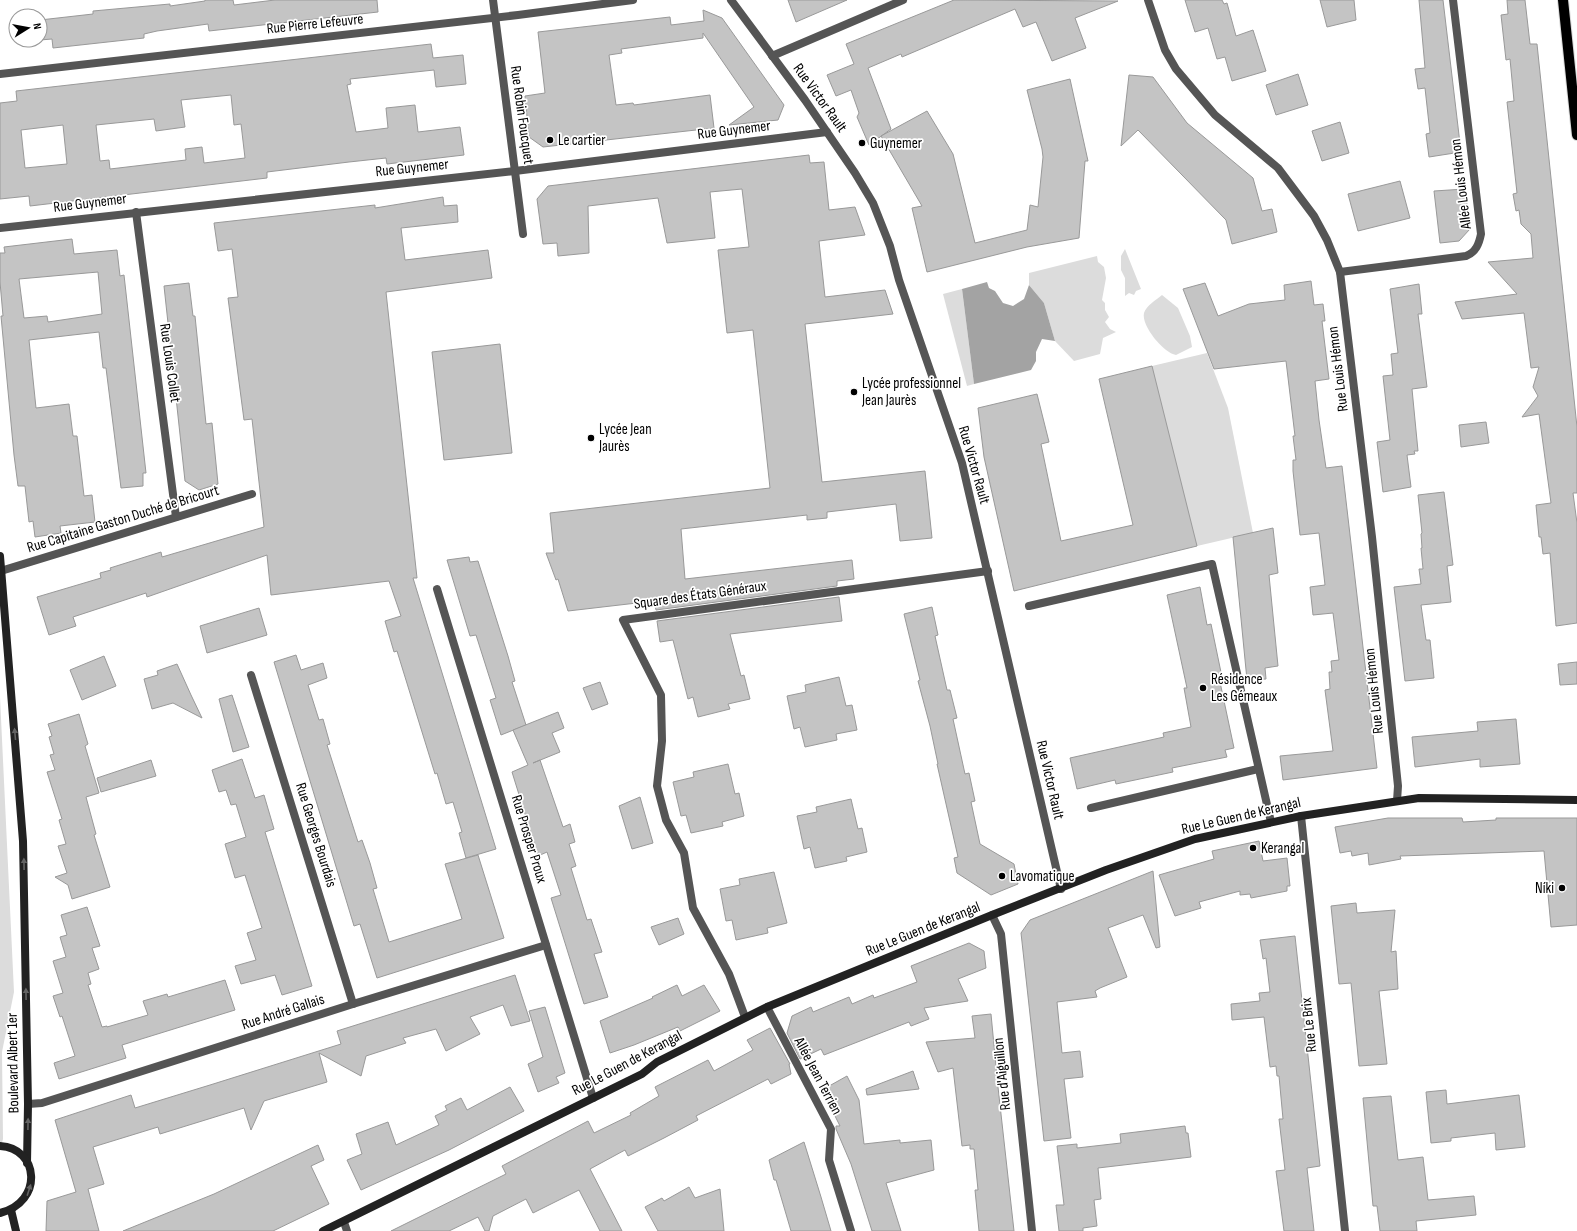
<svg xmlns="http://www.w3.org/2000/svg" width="1577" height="1231" viewBox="0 0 1577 1231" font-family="'Sofia Sans Condensed',sans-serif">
  <rect width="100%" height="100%" fill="#fff"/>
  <g fill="#dcdcdc">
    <polygon points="1125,249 1141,289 1136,291 1134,295 1129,293 1125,296 1125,278 1121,270 1121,256"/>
    <polygon points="1097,256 1098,262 1104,267 1106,278 1102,300 1105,303 1105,310 1109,317 1105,322 1110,329 1116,332 1103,338 1100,354 1074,361 1055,341 1044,303 1029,285 1029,273"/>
    <polygon points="962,289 974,384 967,386 943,294"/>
    <path d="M1162,295L1178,308L1190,336L1192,347L1176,355C1164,353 1141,326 1144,313C1146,306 1156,300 1162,295Z"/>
    <polygon points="1207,353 1228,408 1253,533 1197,546 1152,366"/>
    <polygon points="0,697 14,992 2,1052 3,1139 0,1150"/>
  </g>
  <polygon fill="#a3a3a3" points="987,282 989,288 995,291 1003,303 1013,306 1024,299 1029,285 1044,303 1055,341 1042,339 1036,352 1036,361 1031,370 974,384 962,289"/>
  <g fill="#c4c4c4" stroke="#999" fill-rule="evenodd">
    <polygon points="205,0 233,0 234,5 275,0 377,0 378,12 209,31 208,24 157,31 144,34 144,38 53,48 52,39 40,40 40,20 93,14 93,11 170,4 170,6 205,1"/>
    <polygon points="788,0 847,0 796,22"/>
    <polygon points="954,0 1118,1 1075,18 1086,48 1052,61 1036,22 1023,27 1015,9 902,57 901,54 868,68 891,129 869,145 857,117 859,113 851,90 836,96 827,75 854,64 846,44"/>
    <polygon points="1185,0 1222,0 1224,4 1227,3 1236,36 1253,30 1266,71 1232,81 1225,57 1217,59 1208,28 1195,32"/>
    <polygon points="1320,0 1354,0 1356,20 1327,27"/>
    <polygon points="1419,0 1443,0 1461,152 1429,157 1426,134 1430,133 1425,88 1418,89 1415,69 1425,68"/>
    <polygon points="1507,0 1525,0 1530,44 1537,44 1577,427 1577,493 1573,493 1577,523 1577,623 1556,626 1550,553 1543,554 1541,537 1539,537 1536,505 1551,503 1539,414 1522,417 1538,396 1533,387 1539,367 1531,368 1524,313 1462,319 1455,302 1517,294 1488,262 1533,258 1531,234 1521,224 1519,210 1516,211 1513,194 1517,193 1507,102 1514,101 1510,59 1506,60 1501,15 1508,14"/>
    <polygon points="703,10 722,18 784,105 778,120 729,125 754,107 703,33 703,38 621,49 622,53 609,55 616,105 633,103 634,105 710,95 714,128 543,147 529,137 525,96 545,93 538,32 670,17 671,25 704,21"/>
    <path d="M431,44L433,58L463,55L466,84L436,87L434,70L350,79L351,84L347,85L356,132L388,128L386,108L415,105L418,132L460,127L464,155L387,164L386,158L349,162L267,172V178L30,206L29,196L0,199V103L17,101L16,91ZM231,95L234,125L241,124L245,158L204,163L202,147L185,149L186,160L110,169L109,160L100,161L96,125L154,119L156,131L185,127L181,100ZM63,125L67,164L25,168L21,130Z"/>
    <polygon points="1298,74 1308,105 1276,115 1266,85"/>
    <polygon points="1129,75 1153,77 1187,123 1253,178 1262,211 1272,209 1277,232 1232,244 1226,220 1138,130 1121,146"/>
    <polygon points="1070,79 1088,161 1085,161 1079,238 1027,247 927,272 912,208 922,206 881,136 927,111 953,154 975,243 1027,230 1030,205 1038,207 1043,157 1042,149 1027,90"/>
    <polygon points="1340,122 1349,153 1322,161 1312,131"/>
    <polygon points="809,155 810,163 824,162 829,210 855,207 865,235 819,241 825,297 885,290 893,314 805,324 822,482 925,471 932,538 900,541 896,504 827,512 827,518 807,520 807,515 681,529 685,579 852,560 854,579 837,581 837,586 656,610 654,601 568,611 558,579 556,580 546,553 554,553 550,513 770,488 753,330 727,333 718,250 749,247 742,189 710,192 715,238 667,243 658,198 588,206 589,253 558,256 557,243 543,244 537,199 548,186"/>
    <polygon points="1400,181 1410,218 1358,231 1348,194"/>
    <polygon points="1465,189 1470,229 1459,241 1440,243 1434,191"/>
    <polygon points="443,197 444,206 457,205 458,222 401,228 405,260 488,250 492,278 386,292 417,578 413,578 496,849 466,858 459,833 462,832 453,802 446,804 437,773 435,774 397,651 394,652 385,621 401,616 389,581 271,595 267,555 147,597 146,593 73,617 76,626 49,635 37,597 101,578 100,573 111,570 110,568 161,552 162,557 264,527 252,419 244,420 228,298 238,297 232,249 218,251 214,223 375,205 375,208"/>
    <path d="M72,239L74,254L117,250L120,276L124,275L146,473H143V486L121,488L106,368H103L99,332L29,340L36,408L69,404L73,436H77L84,496L92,495L95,522L60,526L61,533L35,537L33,521L29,522L25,486H18L14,455L1,316H3L0,282V253H5L4,247ZM98,272L102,314L48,322L47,316L24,318L19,279Z"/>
    <polygon points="1311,281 1314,305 1323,304 1325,321 1322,321 1329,379 1315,381 1319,420 1326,468 1342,466 1377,768 1283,780 1280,756 1333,751 1325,690 1330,689 1329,672 1332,672 1331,661 1339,660 1333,613 1313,615 1310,587 1325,585 1319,533 1300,535 1293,471 1293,460 1296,460 1293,436 1295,436 1286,361 1214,369 1183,289 1205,283 1218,316 1249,304 1285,300 1284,285"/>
    <polygon points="189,283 193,316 195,316 206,424 212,423 218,484 199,490 185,481 164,286"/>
    <polygon points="1419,284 1422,314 1418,314 1427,387 1412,389 1418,451 1414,451 1415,454 1407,455 1411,487 1383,492 1377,442 1390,440 1383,376 1393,375 1391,354 1398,353 1390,289"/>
    <polygon points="500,344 512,453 444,460 432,352"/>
    <polygon points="1152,366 1197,546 1014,591 984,457 978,408 1037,394 1049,442 1041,444 1061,541 1133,525 1099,379"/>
    <polygon points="1486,422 1489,443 1461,447 1459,425"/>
    <polygon points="1444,492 1453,565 1447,566 1451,602 1421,605 1426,640 1430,640 1434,678 1405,681 1394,587 1421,584 1419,569 1423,569 1421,548 1422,548 1421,534 1422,533 1418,495"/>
    <polygon points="1273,528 1278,573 1269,575 1278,666 1265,668 1266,679 1247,680 1233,537"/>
    <polygon points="469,557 470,562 478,561 508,656 515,681 512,682 526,725 501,735 490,700 496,698 476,635 470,636 447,560"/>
    <polygon points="1200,587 1207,625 1211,624 1223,682 1220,682 1234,748 1225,750 1227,757 1172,768 1173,772 1116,784 1115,780 1077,789 1070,758 1164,737 1163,733 1191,727 1184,688 1187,688 1167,595"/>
    <polygon points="839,597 842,621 730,634 741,676 744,675 750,699 728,704 730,709 698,717 693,697 688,699 673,640 660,642 657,621"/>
    <polygon points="932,607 938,635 935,636 947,690 950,690 957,718 953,719 965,774 969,773 975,801 971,802 980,844 1014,864 1018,884 991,895 957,873 954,858 958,857 937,764 938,764 930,726 918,681 920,680 904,614"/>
    <polygon points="259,608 267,635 207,653 200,626"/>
    <polygon points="296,655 301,670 323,663 327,678 308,685 319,720 323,719 330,744 327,745 358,842 362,840 370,863 377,888 373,889 389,942 462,919 445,864 478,855 504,938 377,978 360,924 354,926 274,662"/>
    <polygon points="104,656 116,686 82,700 70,670"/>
    <polygon points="1577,662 1577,684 1560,685 1558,664"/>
    <polygon points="177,664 191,695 202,718 173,703 152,709 144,679 158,675 157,671"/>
    <polygon points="839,677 846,706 852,705 857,730 836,734 837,740 805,747 800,727 794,729 787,696 806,692 805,685"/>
    <polygon points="600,682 608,704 592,710 583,688"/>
    <polygon points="232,695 249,747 233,752 219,699"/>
    <polygon points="558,712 564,728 552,733 560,752 533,763 540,760 563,827 570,824 575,842 569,844 576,866 571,868 587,920 591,919 602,952 594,954 608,997 584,1004 551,898 561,895 547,852 538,856 512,772 528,765 513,730"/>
    <polygon points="79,714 88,744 85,746 99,793 86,797 96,834 94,835 110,887 72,899 68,885 55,877 67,873 58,846 66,844 59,820 62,819 47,772 55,770 50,755 54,754 49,737 52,736 48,724"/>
    <polygon points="1516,719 1520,764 1480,767 1480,759 1415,767 1412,737 1478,731 1477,722"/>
    <polygon points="242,759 255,798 264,795 274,829 265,832 312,986 282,995 275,975 241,984 235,966 256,960 247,933 262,928 245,875 235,878 225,844 246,837 236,804 231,805 226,790 219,792 212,770"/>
    <polygon points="151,760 156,776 101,792 97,778"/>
    <polygon points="728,764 735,794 739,793 744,816 722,822 723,826 691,833 686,815 681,816 673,782 694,777 693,772"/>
    <polygon points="640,797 653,843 632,849 619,806"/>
    <polygon points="851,799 858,829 862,828 867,852 846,857 847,861 815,868 810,847 804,849 797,816 817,812 816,807"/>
    <polygon points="1388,818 1462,818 1463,822 1496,820 1496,818 1577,818 1577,925 1551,927 1544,851 1400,856 1401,859 1369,865 1368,853 1352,856 1351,851 1340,853 1335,827"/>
    <polygon points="1259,841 1263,861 1287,858 1290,886 1287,886 1287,891 1251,898 1250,894 1240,895 1240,891 1199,902 1201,908 1175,916 1159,875 1214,859 1212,851"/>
    <polygon points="1153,871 1160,947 1156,948 1143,915 1108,928 1127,977 1100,988 1095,991 1097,997 1057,1002 1062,1053 1080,1051 1083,1077 1064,1079 1071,1138 1044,1141 1021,933 1030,920"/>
    <polygon points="774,872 787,923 767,928 768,933 736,940 732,920 726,921 720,889 740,885 739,879"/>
    <polygon points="1356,903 1357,913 1395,910 1391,952 1396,951 1398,989 1379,991 1387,1064 1359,1066 1351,983 1339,984 1331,906"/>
    <polygon points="87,907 100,946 92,948 99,969 88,973 91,984 88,985 102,1027 107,1026 107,1027 148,1015 143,1001 167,994 168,997 225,980 235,1010 122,1045 126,1058 59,1079 54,1063 75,1056 62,1016 60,1017 53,996 63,993 53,961 66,957 60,937 67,935 61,915"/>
    <polygon points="678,918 684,934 659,945 651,927"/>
    <polygon points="1295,936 1320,1166 1307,1168 1314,1231 1284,1231 1276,1171 1285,1170 1279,1119 1283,1119 1279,1076 1277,1076 1276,1066 1270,1067 1264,1017 1232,1020 1231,1004 1260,1001 1259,993 1270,992 1266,958 1263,959 1260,940"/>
    <polygon points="969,943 984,951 986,968 958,979 968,1001 924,1008 929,1019 911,1026 909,1022 824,1055 821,1049 800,1059 787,1033 792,1016 811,1007 813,1012 849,997 852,1004 873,995 874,998 917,982 911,966"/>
    <polygon points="515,975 530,1021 511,1026 503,1005 470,1017 480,1034 446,1051 436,1029 403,1038 406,1043 366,1056 361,1076 319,1053 327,1082 264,1101 251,1130 244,1108 160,1134 158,1127 93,1147 104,1184 88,1189 99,1231 46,1231 47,1201 76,1192 55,1120 131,1095 135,1108 210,1085 341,1044 337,1031"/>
    <polygon points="677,985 682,996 704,985 720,1011 680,1031 678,1027 634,1045 610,1053 600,1021 653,998 652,997"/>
    <polygon points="545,1007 565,1073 556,1077 559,1083 538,1092 528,1064 543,1057 529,1011"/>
    <polygon points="991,1014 998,1087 1014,1231 979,1231 975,1190 978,1190 974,1149 970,1149 970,1145 962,1146 953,1068 938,1072 926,1042 975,1038 972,1016"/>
    <polygon points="770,1028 790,1064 789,1064 791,1074 771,1084 768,1079 696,1116 698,1120 664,1138 628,1156 625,1150 590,1169 622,1231 600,1231 579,1190 533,1213 526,1199 493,1216 489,1231 485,1231 478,1217 449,1231 391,1231 506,1174 502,1166 588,1121 594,1133 631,1115 630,1113 659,1096 655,1087 708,1060 714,1071 753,1050 747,1040"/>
    <polygon points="913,1071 919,1089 867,1095 866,1089"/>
    <polygon points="847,1076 859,1100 864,1144 900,1140 900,1143 931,1140 934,1170 886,1183 901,1231 872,1231 851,1164 836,1129 836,1126 840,1126 822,1090"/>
    <polygon points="510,1087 524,1111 449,1150 361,1190 347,1160 362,1154 356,1134 388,1122 396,1145 439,1125 435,1116 447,1110 445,1106 461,1098 467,1110"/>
    <polygon points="1446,1090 1447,1104 1519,1095 1525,1147 1496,1150 1495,1133 1451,1138 1451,1141 1431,1143 1426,1092"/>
    <polygon points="1391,1096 1398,1160 1423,1157 1428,1200 1474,1196 1476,1215 1416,1221 1417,1231 1380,1231 1377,1206 1373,1206 1363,1098"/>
    <polygon points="1185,1126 1186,1133 1188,1133 1191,1157 1098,1168 1101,1199 1094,1200 1097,1226 1083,1228 1083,1231 1059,1231 1056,1205 1064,1205 1057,1146 1077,1144 1077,1148 1121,1143 1120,1134"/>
    <polygon points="804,1142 821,1197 831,1231 791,1231 776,1180 774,1180 769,1160"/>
    <polygon points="318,1145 324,1160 311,1166 329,1204 273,1231 123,1231 214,1194"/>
    <polygon points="689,1187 695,1198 720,1189 724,1231 658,1231 645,1207 662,1198 664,1201"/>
  </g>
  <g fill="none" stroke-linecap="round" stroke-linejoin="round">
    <g stroke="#dbdbdb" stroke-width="12">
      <polyline id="primary" points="1563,0 1577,135"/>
    </g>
    <g stroke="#555" stroke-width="8">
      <polyline points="1029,606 1212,564 1271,822"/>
      <polyline points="1091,808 1258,769"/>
      <polyline points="745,1017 729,974 693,908 684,853 666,820 657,786 662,741 661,695 623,620 988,571"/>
    </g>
    <g stroke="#555" stroke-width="8">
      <polyline points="493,0 523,234"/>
      <polyline points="731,0 805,100 855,173 873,203 890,246 899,280 962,463 1061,889"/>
      <polyline points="1148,0 1165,50 1176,69 1215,115 1278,168 1314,216 1327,240 1340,272 1372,537 1398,786 1397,801"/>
      <polyline points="772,56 903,0"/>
      <polyline points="0,74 518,15 633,0"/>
      <polyline points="136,212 176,517"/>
      <polyline points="0,228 515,171 827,132"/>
      <path d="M1340,272L1466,256C1476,252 1479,244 1481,234L1453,0"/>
      <polyline points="1,571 252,494"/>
      <polyline points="437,589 593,1098"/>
      <polyline points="251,675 353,1004"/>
      <polyline points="1301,816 1345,1231"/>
      <polyline points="992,915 1001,934 1032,1231"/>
      <polyline points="767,1007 831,1129 829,1160 851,1231"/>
      <polyline points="28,1104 42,1103 353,1004 546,945"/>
      <polyline points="344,1222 347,1231"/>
    </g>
    <g stroke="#222" stroke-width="8">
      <polyline points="0,556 23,841 28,1104 27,1163"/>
      <path d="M0,1146C39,1148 44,1202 0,1213"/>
      <polyline points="11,1210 16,1231"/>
      <polyline points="323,1231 642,1074 657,1062 767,1007 992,915 1106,870 1195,839 1301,816 1419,798 1577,800"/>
    </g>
    <use href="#primary" stroke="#000" stroke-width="10"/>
  </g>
  <defs><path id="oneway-solid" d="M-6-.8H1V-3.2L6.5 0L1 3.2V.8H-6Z"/></defs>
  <g fill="#646464">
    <use href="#oneway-solid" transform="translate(15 734) rotate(-95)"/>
    <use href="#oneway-solid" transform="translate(24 864) rotate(-91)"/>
    <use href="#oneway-solid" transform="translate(26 994) rotate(-91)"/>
    <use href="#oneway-solid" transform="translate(28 1124) rotate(-89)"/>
    <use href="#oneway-solid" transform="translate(29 1190) rotate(-72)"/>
  </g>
  <g fill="#000" stroke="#fff" stroke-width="1.5">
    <circle cx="550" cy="140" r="4"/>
    <circle cx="862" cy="143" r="4"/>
    <circle cx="854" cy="392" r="4"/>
    <circle cx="591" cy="438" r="4"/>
    <circle cx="1203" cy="688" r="4"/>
    <circle cx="1253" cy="848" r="4"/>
    <circle cx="1002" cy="876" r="4"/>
    <circle cx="1562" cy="888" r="4"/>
  </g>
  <g text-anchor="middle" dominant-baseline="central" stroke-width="3.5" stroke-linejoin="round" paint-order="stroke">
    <g font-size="15" fill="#000" stroke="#fff">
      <text transform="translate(315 24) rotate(-6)">Rue Pierre Lefeuvre</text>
      <text transform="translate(820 98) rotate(54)">Rue Victor Rault</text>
      <text transform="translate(522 115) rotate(82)">Rue Robin Foucquet</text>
      <text transform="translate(734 130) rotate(-7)">Rue Guynemer</text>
      <text transform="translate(412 168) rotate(-6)">Rue Guynemer</text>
      <text transform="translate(1461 184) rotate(-97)">Allée Louis Hémon</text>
      <text transform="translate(90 203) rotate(-7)">Rue Guynemer</text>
      <text transform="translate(170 363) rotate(82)">Rue Louis Collet</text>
      <text transform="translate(1338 369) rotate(-97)">Rue Louis Hémon</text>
      <text transform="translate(974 465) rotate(74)">Rue Victor Rault</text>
      <text transform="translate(123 519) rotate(-17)">Rue Capitaine Gaston Duché de Bricourt</text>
      <text transform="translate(700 595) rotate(-8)">Square des États Généraux</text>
      <text transform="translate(1374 691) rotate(-96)">Rue Louis Hémon</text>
      <text transform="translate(1050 780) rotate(77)">Rue Victor Rault</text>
      <text transform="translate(1241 816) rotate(-13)">Rue Le Guen de Kerangal</text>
      <text transform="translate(316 835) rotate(73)">Rue Georges Bourdais</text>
      <text transform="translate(529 839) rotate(73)">Rue Prosper Proux</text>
      <text transform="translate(923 929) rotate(-22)">Rue Le Guen de Kerangal</text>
      <text transform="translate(283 1012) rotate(-18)">Rue André Gallais</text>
      <text transform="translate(1309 1025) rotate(-96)">Rue Le Brix</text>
      <text transform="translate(13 1063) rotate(-91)">Boulevard Albert 1er</text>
      <text transform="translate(627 1063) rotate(-28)">Rue Le Guen de Kerangal</text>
      <text transform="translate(1002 1074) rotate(-96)">Rue d'Aiguillon</text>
      <text transform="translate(818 1076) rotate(62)">Allée Jean Terrien</text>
    </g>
    <g font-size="15" fill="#000" stroke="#fff" text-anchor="start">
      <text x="558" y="140">Le cartier</text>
      <text x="870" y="143">Guynemer</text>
      <text x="862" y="383">Lycée professionnel<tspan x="862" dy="17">Jean Jaurès</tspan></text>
      <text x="599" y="429">Lycée Jean<tspan x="599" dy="17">Jaurès</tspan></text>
      <text x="1211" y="679">Résidence<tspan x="1211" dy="17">Les Gémeaux</tspan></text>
      <text x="1261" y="848">Kerangal</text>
      <text x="1010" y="876">Lavomatique</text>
      <text x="1554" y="888" text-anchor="end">Níki</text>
    </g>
  </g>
  <g transform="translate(28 28) rotate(79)"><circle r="19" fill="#ffffff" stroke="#999999"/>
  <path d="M0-3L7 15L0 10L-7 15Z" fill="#000000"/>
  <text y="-6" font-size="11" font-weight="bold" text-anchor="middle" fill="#000000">N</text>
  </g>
</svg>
